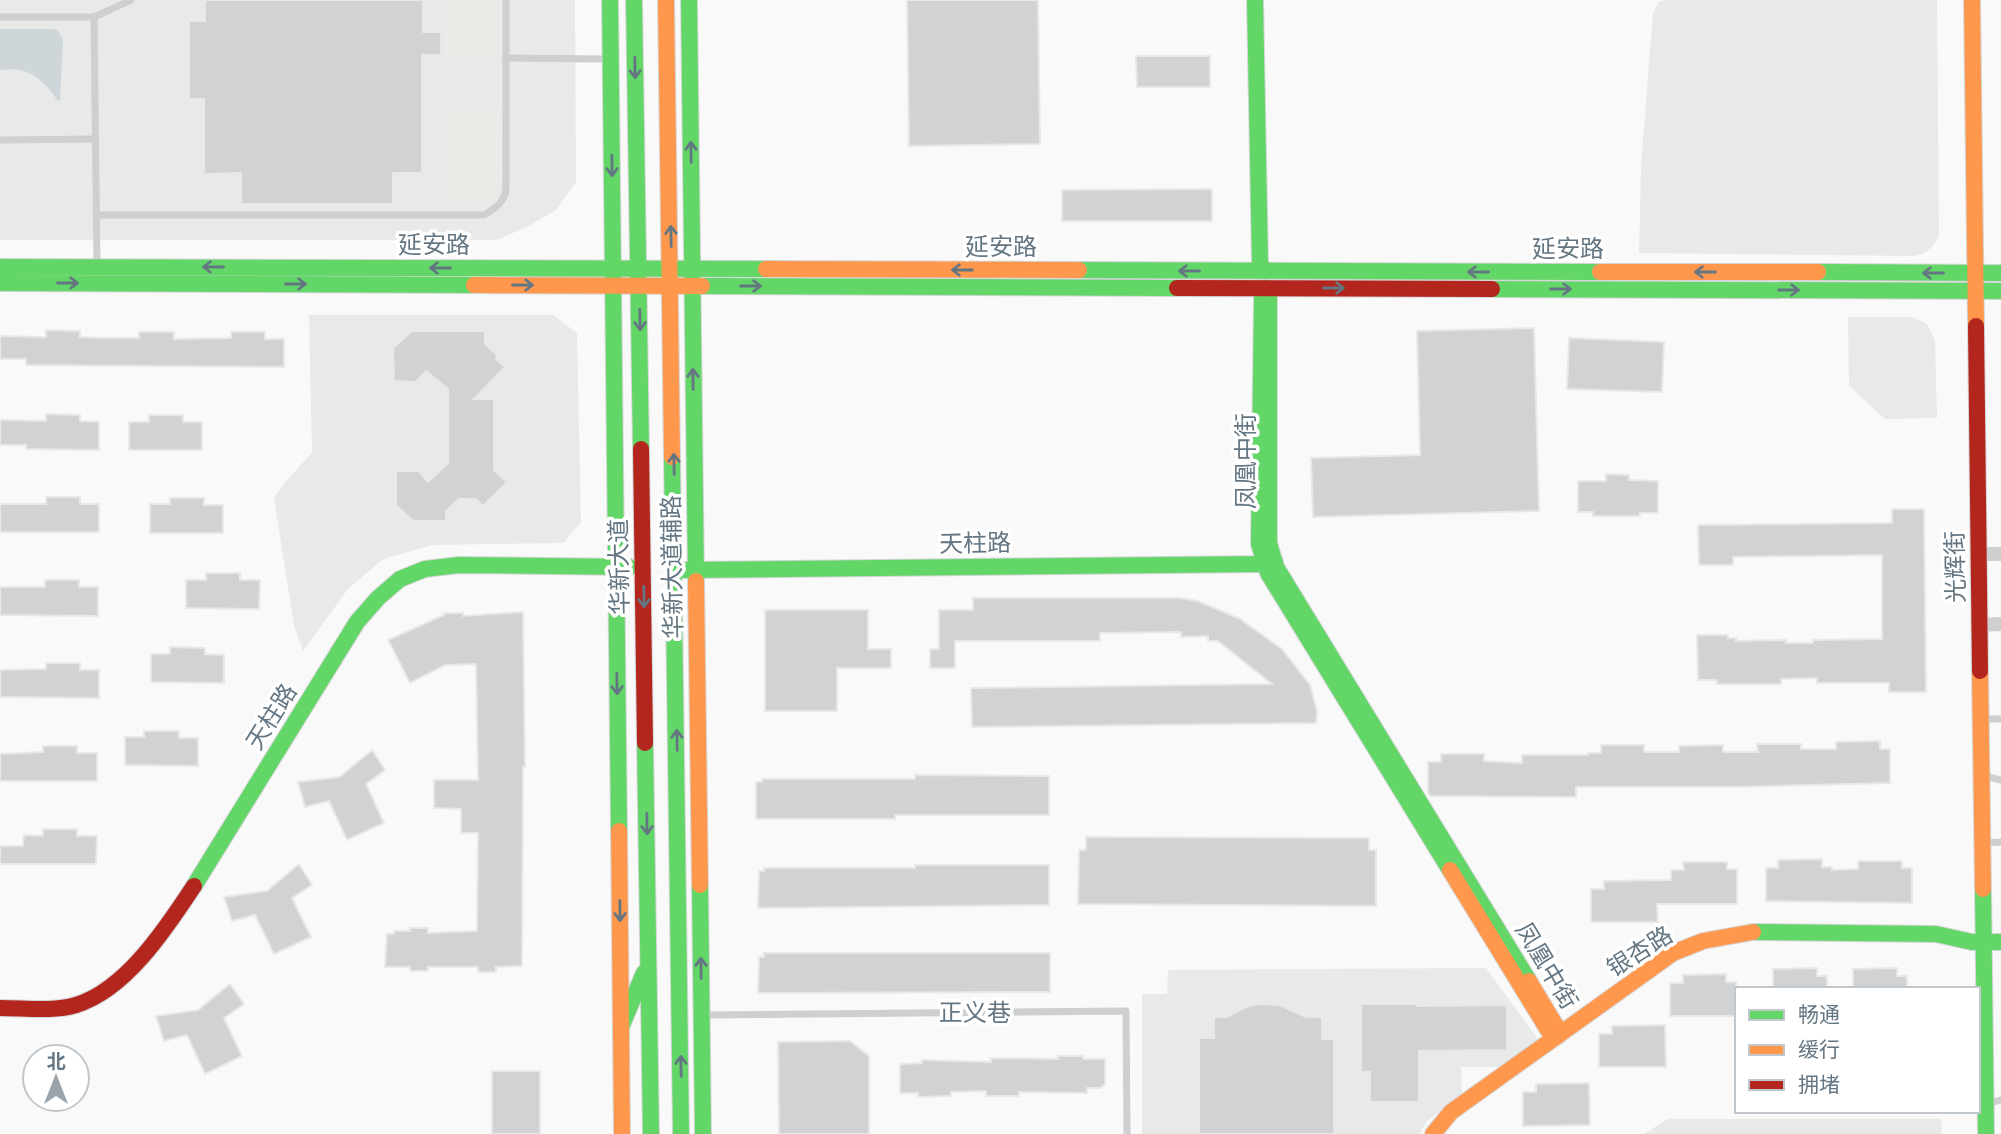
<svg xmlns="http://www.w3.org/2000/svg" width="2001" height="1134" viewBox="0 0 2001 1134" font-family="'Varela Round','Noto Sans SC',sans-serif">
  <rect width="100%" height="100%" fill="#f9f9f9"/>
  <g fill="#e8e9e9">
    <polygon points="0,0 575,0 576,182 556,210 525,228 496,240 0,240"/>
    <polygon points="1665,0 1937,0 1939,237 1932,247 1923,254 1914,256 1639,253 1641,166 1653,13 1659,2"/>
    <polygon points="309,315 553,315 577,333 581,522 563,543 432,545 383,559 348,589 303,651 294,625 274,498 284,483 312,453"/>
    <polygon points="1848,317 1913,317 1927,324 1935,340 1937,418 1885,419 1849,386"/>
    <polygon points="1486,968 1538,1039 1504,1067 1461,1067 1462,1094 1426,1122 1420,1134 1142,1134 1142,994 1167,994 1168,970"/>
    <polygon points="1668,1119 1941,1119 1942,1134 1644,1134"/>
  </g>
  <g fill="#e8ebe6">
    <polygon points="445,0 496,0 496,59 444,58"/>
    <polygon points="447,108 499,109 498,202 447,202"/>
  </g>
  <path fill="#ced6d9" d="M0,29H54L59,32L63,41L60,100L58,101C43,79 29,66 0,70Z"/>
  <g fill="#d0d2d3" stroke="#e8e8e8" stroke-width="2">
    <polygon points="205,0 423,0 423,32 441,32 441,55 422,55 422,173 393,173 393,204 241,204 241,173 204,174 204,99 189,99 189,21 205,21"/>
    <polygon points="907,0 1038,0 1040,144 909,146"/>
    <polygon points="1136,56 1210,56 1210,87 1137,87"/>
    <polygon points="1212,189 1212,221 1062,221 1062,190"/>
    <polygon points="1534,328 1539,511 1313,517 1311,458 1420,455 1417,331"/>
    <polygon points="46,330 80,331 80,337 99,338 139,338 139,332 174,332 174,339 231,338 231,332 265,332 265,339 284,339 284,367 26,365 26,359 0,359 0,336 46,337"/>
    <polygon points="412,331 485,331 485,344 498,356 496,359 505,367 474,399 494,399 494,470 507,482 483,506 476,499 459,499 446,511 446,521 413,521 396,505 396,471 419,471 428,482 448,463 448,389 426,371 416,382 394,381 393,348"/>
    <polygon points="1569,338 1664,342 1662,392 1567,389"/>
    <polygon points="46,414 80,415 80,421 99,422 99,450 26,449 26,445 0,445 0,420 46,421"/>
    <polygon points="149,415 183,415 183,422 202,422 202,450 129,450 129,422 149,422"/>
    <polygon points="1606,474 1629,475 1629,480 1658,481 1658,513 1640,513 1640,516 1593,516 1593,512 1578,512 1578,481 1606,481"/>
    <polygon points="46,497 80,497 80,504 99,504 99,532 0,532 0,504 46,504"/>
    <polygon points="170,498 204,498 204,505 223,505 223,533 150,533 150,504 170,504"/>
    <polygon points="1892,509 1924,509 1926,692 1889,692 1889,683 1817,683 1817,678 1781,679 1781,684 1717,684 1717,680 1698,680 1697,635 1728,635 1728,638 1736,638 1736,641 1786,640 1786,643 1813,643 1813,640 1882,639 1882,555 1733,557 1733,565 1699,565 1698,525 1892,523"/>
    <polygon points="206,573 240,573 240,580 260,580 259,609 186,608 186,580 206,580"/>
    <polygon points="45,580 79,580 79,587 98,587 98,616 0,615 0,587 45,587"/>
    <polygon points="973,598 1180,598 1198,601 1240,619 1282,649 1310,685 1317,711 1316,723 972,727 971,688 1272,684 1218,641 1208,641 1208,636 1181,637 1181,632 1100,633 1100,641 955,641 955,668 930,668 930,649 939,649 939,610 973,610"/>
    <polygon points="765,610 868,610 868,649 891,649 891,668 837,668 837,711 765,711"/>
    <polygon points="523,612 525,767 523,767 522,966 496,967 496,972 478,972 478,967 428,967 428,971 410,971 410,967 385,967 387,934 394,934 394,931 410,931 410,928 428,928 428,933 477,931 478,833 461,833 461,809 434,808 434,780 478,780 476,664 445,665 410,683 388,640 444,615 444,613 463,613 463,616"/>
    <polygon points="170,647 205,648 205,654 224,655 224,683 151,682 151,654 170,654"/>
    <polygon points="46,663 80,663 80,670 99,670 99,698 0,697 0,670 46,669"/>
    <polygon points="144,731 179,731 179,738 198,738 198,766 125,765 125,737 144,737"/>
    <polygon points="1880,741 1880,749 1890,749 1890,783 1733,787 1576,787 1576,797 1430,796 1428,793 1428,762 1441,762 1441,754 1484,754 1484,761 1522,763 1522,755 1588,755 1588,753 1601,753 1601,745 1644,745 1644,752 1679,752 1679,746 1723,745 1723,752 1758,752 1757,744 1801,744 1801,749 1836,749 1836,742"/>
    <polygon points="43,746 77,746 77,753 97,753 97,781 0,781 0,754 43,752"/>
    <polygon points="372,750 385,770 366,784 384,823 347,840 329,801 305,807 298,782 340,777"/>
    <polygon points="915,775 1049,776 1049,815 895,815 895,819 756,819 756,782 762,782 762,779 915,779"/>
    <polygon points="43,829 77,829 77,836 97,836 96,864 0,864 0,846 23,846 24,835 43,836"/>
    <polygon points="1086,837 1369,838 1369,850 1376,850 1376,906 1078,904 1079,850 1086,850"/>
    <polygon points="1822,859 1822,867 1832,867 1832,870 1858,869 1858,861 1902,861 1902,868 1912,868 1912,903 1766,901 1766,868 1778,868 1778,860"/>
    <polygon points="1683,862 1727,862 1727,869 1737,869 1737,904 1657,904 1658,922 1591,922 1591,889 1604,889 1604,881 1671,880 1671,870 1684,870"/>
    <polygon points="299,864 312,885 292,898 311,937 274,954 255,915 232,921 224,897 267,891"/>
    <polygon points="915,865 1049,865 1049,905 758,908 759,871 764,871 764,868 915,868"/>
    <polygon points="764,953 1050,953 1050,992 758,993 759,957 764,957"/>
    <polygon points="1817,968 1817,976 1827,976 1827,989 1773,989 1773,969"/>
    <polygon points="1897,968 1897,976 1907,976 1907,989 1853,989 1853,969"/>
    <polygon points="1726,974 1726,982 1736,982 1737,1016 1670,1016 1670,983 1683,983 1683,975"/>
    <polygon points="230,984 244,1004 224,1018 242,1056 205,1074 187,1035 164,1041 156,1016 198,1010"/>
    <polygon points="1260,1004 1280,1005 1306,1017 1322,1017 1322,1039 1334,1039 1334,1134 1199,1134 1199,1038 1214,1038 1214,1017 1227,1017 1248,1006"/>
    <polygon points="1361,1004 1417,1004 1417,1006 1507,1005 1507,1050 1419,1051 1419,1102 1370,1102 1370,1072 1361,1072"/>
    <polygon points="1665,1025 1666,1067 1599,1067 1599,1034 1612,1034 1612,1026"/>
    <polygon points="850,1041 869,1056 869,1134 779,1134 778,1042"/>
    <polygon points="1058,1056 1083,1056 1083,1059 1105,1059 1105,1084 1101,1088 1087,1088 1087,1093 1019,1092 1019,1096 986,1096 986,1091 951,1092 951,1096 918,1097 918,1093 900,1093 900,1064 922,1063 922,1060 991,1062 991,1058 1058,1059"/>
    <rect x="492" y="1071" width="48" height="63"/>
    <polygon points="1589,1083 1590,1125 1523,1126 1523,1092 1536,1092 1536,1084"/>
  </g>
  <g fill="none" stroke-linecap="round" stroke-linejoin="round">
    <g stroke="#d5d6d7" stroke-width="18">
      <g id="fast">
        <polyline points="610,0 619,831"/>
        <polyline points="634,0 641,449"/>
        <polyline points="689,0 696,581"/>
        <polyline points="1255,0 1260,263 1264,271"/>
        <polyline points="0,267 766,269"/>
        <polyline points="1079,270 1600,272"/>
        <polyline points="1818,272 2001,273"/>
        <polyline points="0,283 474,285"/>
        <polyline points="702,286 1177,288"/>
        <polyline points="1266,288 1269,294 1269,543 1276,567 1529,981"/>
        <polyline points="1266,288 1262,294 1259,544 1268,573 1450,870"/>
        <polyline points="1492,289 2001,291"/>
        <polyline points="672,457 681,1134"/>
        <polyline points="683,570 1265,564 1275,562"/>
        <polyline points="645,743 651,1134"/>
        <polyline points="700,885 703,1134"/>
        <polyline points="194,886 357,622 378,598 400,579 425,569 459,565 629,567"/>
        <polyline points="1983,889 1986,1134"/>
        <polyline points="1753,932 1936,934 1972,942 2001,942"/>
        <polyline points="621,1027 644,973"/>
      </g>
    </g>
    <g stroke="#d5d6d7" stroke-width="18">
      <g id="slow">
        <polyline points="666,0 672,457"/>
        <polyline points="1972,0 1976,326"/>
        <polyline points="766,269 1079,270"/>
        <polyline points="1600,272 1818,272"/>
        <polyline points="474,285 702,286"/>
        <polyline points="696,581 700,885"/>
        <polyline points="1980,671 1983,889"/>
        <polyline points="619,831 622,1134"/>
        <polyline points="1450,870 1548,1030 1558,1036 1556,1026 1529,981"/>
        <polyline points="1433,1134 1451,1112 1673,953 1703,941 1753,932"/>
      </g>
    </g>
    <g stroke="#d5d6d7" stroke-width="18">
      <g id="jam">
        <polyline points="1177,288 1492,289"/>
        <polyline points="1976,326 1980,671"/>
        <polyline points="641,449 645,743"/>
        <path d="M0,1008C25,1008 52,1012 76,1005C126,990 167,927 194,886"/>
      </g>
    </g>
    <g stroke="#cecfd0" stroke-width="7">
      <polyline points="0,17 94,17 131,0"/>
      <polyline points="94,17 97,265"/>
      <polyline points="506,58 607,59"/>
      <polyline points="0,140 95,139"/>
      <path d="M96,215H484C496,208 504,203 506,189V0"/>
      <polyline points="1984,719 2001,719"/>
      <polyline points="1985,776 2001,780"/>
      <polyline points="1983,843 2001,842"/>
      <polyline points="705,1015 1126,1011 1127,1134"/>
      <polyline points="1986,1104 2001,1100"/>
    </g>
    <g stroke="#cecfd0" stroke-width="14">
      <polyline points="1978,554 2001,554"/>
      <polyline points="1980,625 2001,624"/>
    </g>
    <use href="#fast" stroke="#63d668" stroke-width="16"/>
    <use href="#slow" stroke="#ff974d" stroke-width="16"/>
    <use href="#jam" stroke="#b3261e" stroke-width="16"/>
  </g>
  <defs><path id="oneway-shaft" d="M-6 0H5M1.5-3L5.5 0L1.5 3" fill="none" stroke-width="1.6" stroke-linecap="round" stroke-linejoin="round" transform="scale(1.75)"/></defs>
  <g stroke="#657683">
    <use href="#oneway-shaft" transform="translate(635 68) rotate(89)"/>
    <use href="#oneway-shaft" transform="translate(691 152) rotate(-91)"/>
    <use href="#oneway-shaft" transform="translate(612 166) rotate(89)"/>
    <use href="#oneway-shaft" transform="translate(671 236) rotate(-91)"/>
    <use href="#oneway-shaft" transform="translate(213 267) rotate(-180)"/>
    <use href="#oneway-shaft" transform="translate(440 268) rotate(-180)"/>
    <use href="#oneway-shaft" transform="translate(962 270) rotate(-180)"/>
    <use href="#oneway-shaft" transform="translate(1189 271) rotate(-180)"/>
    <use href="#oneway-shaft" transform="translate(1478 272) rotate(-180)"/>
    <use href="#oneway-shaft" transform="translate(1705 272) rotate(-180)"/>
    <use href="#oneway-shaft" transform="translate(1933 273) rotate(-180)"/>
    <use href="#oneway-shaft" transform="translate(68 283)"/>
    <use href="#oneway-shaft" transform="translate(296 284)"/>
    <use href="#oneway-shaft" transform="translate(523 285)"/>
    <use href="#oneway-shaft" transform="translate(751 286)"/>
    <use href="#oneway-shaft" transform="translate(1334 288)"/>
    <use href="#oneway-shaft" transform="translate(1561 289)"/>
    <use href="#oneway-shaft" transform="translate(1789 290)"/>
    <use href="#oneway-shaft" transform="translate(640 320) rotate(89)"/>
    <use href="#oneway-shaft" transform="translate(693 379) rotate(-91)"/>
    <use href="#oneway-shaft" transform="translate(674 464) rotate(-91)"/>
    <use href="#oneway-shaft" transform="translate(644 597) rotate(89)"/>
    <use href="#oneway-shaft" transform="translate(617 684) rotate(89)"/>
    <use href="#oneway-shaft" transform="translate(677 740) rotate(-91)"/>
    <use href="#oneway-shaft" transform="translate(647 824) rotate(89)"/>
    <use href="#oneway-shaft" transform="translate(620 911) rotate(89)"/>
    <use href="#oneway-shaft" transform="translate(701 968) rotate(-91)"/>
    <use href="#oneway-shaft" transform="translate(681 1066) rotate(-91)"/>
  </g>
  <g text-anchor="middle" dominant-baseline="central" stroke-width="7" stroke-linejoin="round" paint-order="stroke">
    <g font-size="24" fill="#657683" stroke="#fff">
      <text x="434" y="245">延安路</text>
      <text x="1001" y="247">延安路</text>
      <text x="1568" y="249">延安路</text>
      <text transform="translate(1246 461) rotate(-90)">凤凰中街</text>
      <text transform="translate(975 544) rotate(-1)">天柱路</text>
      <text transform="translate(620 567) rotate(-91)">华新大道</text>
      <text transform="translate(673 567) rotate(-91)">华新大道辅路</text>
      <text transform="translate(1956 567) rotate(-91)">光辉街</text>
      <text transform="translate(272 717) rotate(-58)">天柱路</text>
      <text transform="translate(1640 952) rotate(-32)">银杏路</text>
      <text transform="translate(1546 966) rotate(59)">凤凰中街</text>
      <text x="975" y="1013">正义巷</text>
    </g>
  </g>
  <rect x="1735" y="987" width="245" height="126" fill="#ffffff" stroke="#c1c8cd" stroke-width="2"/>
  <rect x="1749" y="1010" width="35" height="10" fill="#63d668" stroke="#c1c8cd" stroke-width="2"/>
  <text x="1798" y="1022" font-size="21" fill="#657683">畅通</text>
  <rect x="1749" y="1045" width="35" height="10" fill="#ff974d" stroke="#c1c8cd" stroke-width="2"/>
  <text x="1798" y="1057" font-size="21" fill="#657683">缓行</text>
  <rect x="1749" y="1080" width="35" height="10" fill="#b3261e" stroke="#c1c8cd" stroke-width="2"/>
  <text x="1798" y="1092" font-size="21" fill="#657683">拥堵</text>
  <g transform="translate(56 1078)"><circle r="33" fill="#ffffff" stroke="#c1c8cd" stroke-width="2"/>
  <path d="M0-5L12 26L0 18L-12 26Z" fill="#99a4ac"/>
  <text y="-10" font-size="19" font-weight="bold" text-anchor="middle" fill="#657683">北</text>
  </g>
</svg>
